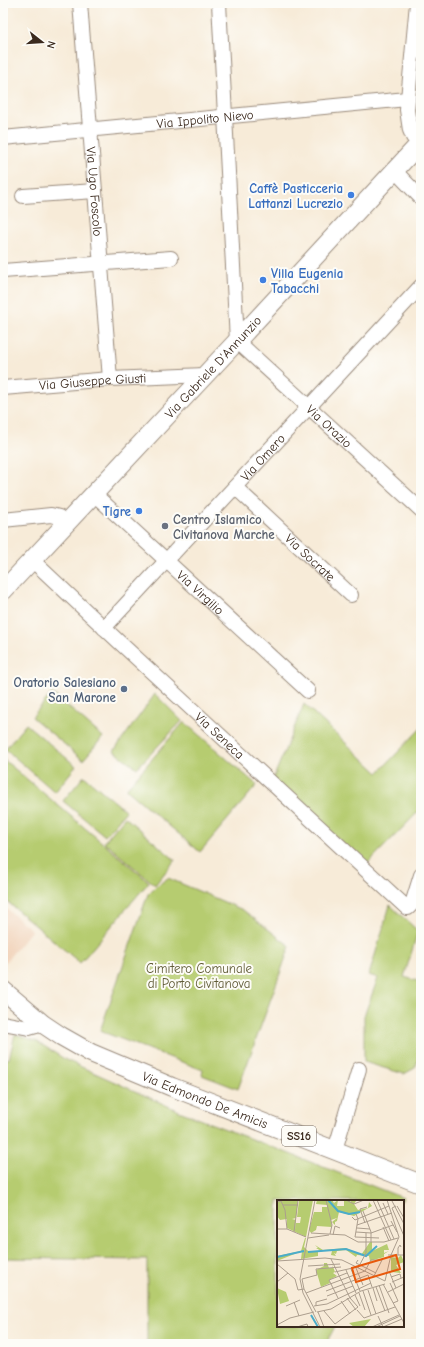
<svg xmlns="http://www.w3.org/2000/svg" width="424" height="1347" viewBox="0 0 424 1347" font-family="'Comic Neue',sans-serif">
  <rect width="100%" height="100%" fill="#fdfcf7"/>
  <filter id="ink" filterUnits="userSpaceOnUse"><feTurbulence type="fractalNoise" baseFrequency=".025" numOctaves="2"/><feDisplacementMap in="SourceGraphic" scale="8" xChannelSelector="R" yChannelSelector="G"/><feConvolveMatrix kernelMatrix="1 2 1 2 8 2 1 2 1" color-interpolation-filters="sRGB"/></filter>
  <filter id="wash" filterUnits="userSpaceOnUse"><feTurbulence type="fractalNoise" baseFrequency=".012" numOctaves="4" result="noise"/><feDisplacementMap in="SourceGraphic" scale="16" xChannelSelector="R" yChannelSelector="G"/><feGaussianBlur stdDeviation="0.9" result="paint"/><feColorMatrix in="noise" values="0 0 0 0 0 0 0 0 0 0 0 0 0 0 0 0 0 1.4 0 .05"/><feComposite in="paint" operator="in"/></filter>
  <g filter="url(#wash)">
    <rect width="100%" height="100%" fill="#f7ebd8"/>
    <polygon fill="#f2d5bd" points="3,906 32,930 3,965"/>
    <g fill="#b6cc70" stroke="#787b47">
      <polygon points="52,693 103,737 83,760 32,717"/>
      <polygon points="155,694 182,721 137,768 114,751"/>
      <polygon points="304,704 378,773 421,728 421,809 366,865 273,779"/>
      <polygon points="184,722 257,785 200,852 126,789"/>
      <polygon points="26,724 76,766 55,792 5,749"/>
      <polygon points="3,759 149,882 80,963 3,898"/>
      <polygon points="84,776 126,811 105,836 63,801"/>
      <polygon points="125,817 175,860 155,885 104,842"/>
      <polygon points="168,878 243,910 290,946 238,1089 202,1075 203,1070 100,1031 148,894 155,887"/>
      <polygon points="390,905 418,931 404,977 421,982 421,1053 415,1068 404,1074 364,1062 364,1016 378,978 369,975"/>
      <polygon points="15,1034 36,1041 66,1060 179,1111 403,1198 401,1201 278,1201 278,1326 335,1326 326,1344 147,1344 147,1260 3,1258 3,1058 9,1059"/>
    </g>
  </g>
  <g filter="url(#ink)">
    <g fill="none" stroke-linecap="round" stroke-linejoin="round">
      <g stroke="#998a7b" stroke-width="16">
        <g id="minor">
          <path id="s1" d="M80,3L110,379"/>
          <path id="s2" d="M219,3L237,341L421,510"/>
          <polyline points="417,3 407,110 410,130 413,137 420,143"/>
          <path id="s3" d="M3,138L407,99"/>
          <polyline points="394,170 421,198"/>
          <polyline points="23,196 95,191"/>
          <polyline points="3,271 171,258"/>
          <path id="s4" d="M3,388L110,379L205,375"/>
          <path id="s5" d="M235,487L351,595"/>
          <path id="s6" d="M94,494L308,691"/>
          <polyline points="3,520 51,515 59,517 66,523"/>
          <path id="s7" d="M32,560L117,640L407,908H408L412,904L421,875"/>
          <path id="s8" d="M104,628L421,286"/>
          <polyline points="3,1023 29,1028 43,1024"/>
          <polyline points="335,1150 359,1069"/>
        </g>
      </g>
      <g stroke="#998a7b" stroke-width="20">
        <g id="major">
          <path id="s9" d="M3,591L237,341L421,142"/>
          <path id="s10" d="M3,990L43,1024L61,1036L91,1053L172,1087L421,1184"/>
        </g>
      </g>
      <use href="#minor" stroke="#fff" stroke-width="14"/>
      <use href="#major" stroke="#fff" stroke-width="18"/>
    </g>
  </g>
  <g fill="#3f7fe0" stroke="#fdfcf7" stroke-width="1.5">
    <circle cx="351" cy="195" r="4"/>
    <circle cx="263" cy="280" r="4"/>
    <circle cx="139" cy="511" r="4"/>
  </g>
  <circle fill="#6b7280" stroke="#fdfcf7" stroke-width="1.5" cx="165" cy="526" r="4"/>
  <circle fill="#5c6f8a" stroke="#fdfcf7" stroke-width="1.5" cx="124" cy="689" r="4"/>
  <g text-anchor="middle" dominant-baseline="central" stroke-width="4" stroke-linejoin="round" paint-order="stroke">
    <rect fill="#fdfcf7" stroke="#75695f" stroke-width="1" x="282" y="1126" width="34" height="20" rx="3"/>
    <g font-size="12" font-weight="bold" fill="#3b2a1e">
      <text x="299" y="1136">SS16</text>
    </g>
    <g font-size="13" fill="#3b2a1e" stroke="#fdfcf7">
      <text stroke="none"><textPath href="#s3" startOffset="203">Via Ippolito Nievo</textPath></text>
      <text stroke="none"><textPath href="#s1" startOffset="189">Via Ugo Foscolo</textPath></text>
      <text stroke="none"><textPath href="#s9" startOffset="307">Via Gabriele D'Annunzio</textPath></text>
      <text stroke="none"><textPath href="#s4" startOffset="90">Via Giuseppe Giusti</textPath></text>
      <text stroke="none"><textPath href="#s2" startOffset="464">Via Orazio</textPath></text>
      <text stroke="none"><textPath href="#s8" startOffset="233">Via Omero</textPath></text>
      <text stroke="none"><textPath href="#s5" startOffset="103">Via Socrate</textPath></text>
      <text stroke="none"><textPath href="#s6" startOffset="145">Via Virgilio</textPath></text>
      <text stroke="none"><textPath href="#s7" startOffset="257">Via Seneca</textPath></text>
      <text stroke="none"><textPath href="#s10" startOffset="232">Via Edmondo De Amicis</textPath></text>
    </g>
    <g font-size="13" font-weight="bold" fill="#366cbe" stroke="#fdfcf7" text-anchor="end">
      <text x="343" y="188">Caffè Pasticceria<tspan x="343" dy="15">Lattanzi Lucrezio</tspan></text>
      <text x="271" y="273" text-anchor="start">Villa Eugenia<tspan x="271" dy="15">Tabacchi</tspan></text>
      <text x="131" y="511">Tigre</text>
    </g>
    <g font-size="13" font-weight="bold" fill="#5b616d" stroke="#fdfcf7" text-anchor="start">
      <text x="173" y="519">Centro Islamico<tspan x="173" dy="15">Civitanova Marche</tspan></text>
    </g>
    <g font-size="13" font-weight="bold" fill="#4e5e75" stroke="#fdfcf7" text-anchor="end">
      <text x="116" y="682">Oratorio Salesiano<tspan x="116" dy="15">San Marone</tspan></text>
    </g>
    <g font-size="13" fill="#605b37" stroke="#fdfcf7">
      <text x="199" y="968">Cimitero Comunale<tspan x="199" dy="15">di Porto Civitanova</tspan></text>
    </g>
  </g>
  <g transform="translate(277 1200)">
    <rect width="127" height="127" fill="#f7ebd8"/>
    <path d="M4,0H21L19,18L15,19L19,20L18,29L19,23H23L24,17H20L22,0H36L29,37L10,28V16V19L3,20L0,16V2ZM40,0H55L57,3L61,0L60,6H67V0H73V3L74,0L79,1L77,4L81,10L91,8L92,2L95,6L77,16L62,12L60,21L58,22V25L55,22L60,18L54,20L55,27L40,26L39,30L34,33L32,30L37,12H45V7H50V5L39,4ZM28,38H29L27,47L31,51H44L39,48H41L38,45L46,50L69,48L84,55L93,42H95V51L110,44L112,50H107V53L112,51L107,54V57L93,61L92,56L80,55L79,57L69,50L60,51L59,54L57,53L59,56L54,55L55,51L52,50L41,52V56L24,59L25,51L0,61V56L24,51ZM120,55L121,58L124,55L127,62L119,65L124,73L114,72V57L120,58ZM47,63H50L52,68H56L55,64L58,72L56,73L60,76L52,80L53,83L44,87L39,70L47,66ZM0,88L9,92L12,101L3,104ZM94,119L87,127H77L72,123Z" fill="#b6cc70"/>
    <path fill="none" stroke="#4bacca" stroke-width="2" d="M51,0L61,11L72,14L83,12M31,52L69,49L89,56L100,46M0,57L27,51M34,115L41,127"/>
    <path fill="none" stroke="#ac9e8e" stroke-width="1" d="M38,0L23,79L26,93L43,127M49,0L55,25L53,34M69,0L77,4L87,0M96,0L114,40M100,0L117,39M115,1L127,24M0,2L4,1L8,10L10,29M106,3L111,14M6,5H21M119,6L115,8L127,36M120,6L127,18M86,11L94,32V42M75,17L78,20L112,6M114,21L120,32M88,23L83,9L90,7M80,25L115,13M106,27L112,41M80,28L93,29M0,29H10L29,37M17,32L21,0M79,32L94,33L116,25M34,33L68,35L81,42H107L121,38M56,35L58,26L63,28M78,37L102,38M78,37L81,19L79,14M31,38L52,35M111,55H127M121,55V48L123,45L124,47M54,59L73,98M81,60L79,63L99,73M0,61L48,58L65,60L108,81M0,64L18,79L21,90L27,89L39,112M31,66L63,64M79,68L86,85M81,68L89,53V33M74,69L83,91M69,70L79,93M112,71L119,88M58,72L80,67M91,75L95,87M114,77L123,74L124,78M108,81L114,55L122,37L110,0M0,82L11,73M115,82L127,77M113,83L121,101L116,103M106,84L127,123M102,85L112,113M99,87L108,111M96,88L100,101M27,89L25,79L40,75L39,69L64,67M91,90L99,114M49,91L91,75M86,91L94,115M111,92L127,84M29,93L88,71L94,60H105L97,76M82,93L88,110M78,95L83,106M50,96L76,86M61,98L52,80L70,73M70,98L79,110M73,98L81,107M64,101L73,114M17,102L22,116M9,106L23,100M37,106L50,104L94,83M39,106V102L50,99M80,110L87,118L118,107M47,111L58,124L81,107M40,112L54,109L84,91L108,84M41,112L47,127M101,116L106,127M0,125L13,118L37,112M20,127L30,124L31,127M60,127H78M95,127L122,115M99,127L123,116M106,127L125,119"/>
    <path fill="#e8590c" fill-opacity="0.15" stroke="#e8590c" stroke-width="2" d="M119,55L123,69L79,82L75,68Z"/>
    <rect width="127" height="127" fill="none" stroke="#3b2a1e" stroke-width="2"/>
  </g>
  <rect width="424" height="1347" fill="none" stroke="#fdfcf7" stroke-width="16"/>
  <g transform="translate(42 42) rotate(107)" stroke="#fdfcf7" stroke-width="3" paint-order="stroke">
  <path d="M0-3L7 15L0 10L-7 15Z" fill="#3b2a1e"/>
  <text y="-6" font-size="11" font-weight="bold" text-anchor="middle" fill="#3b2a1e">N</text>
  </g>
</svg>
